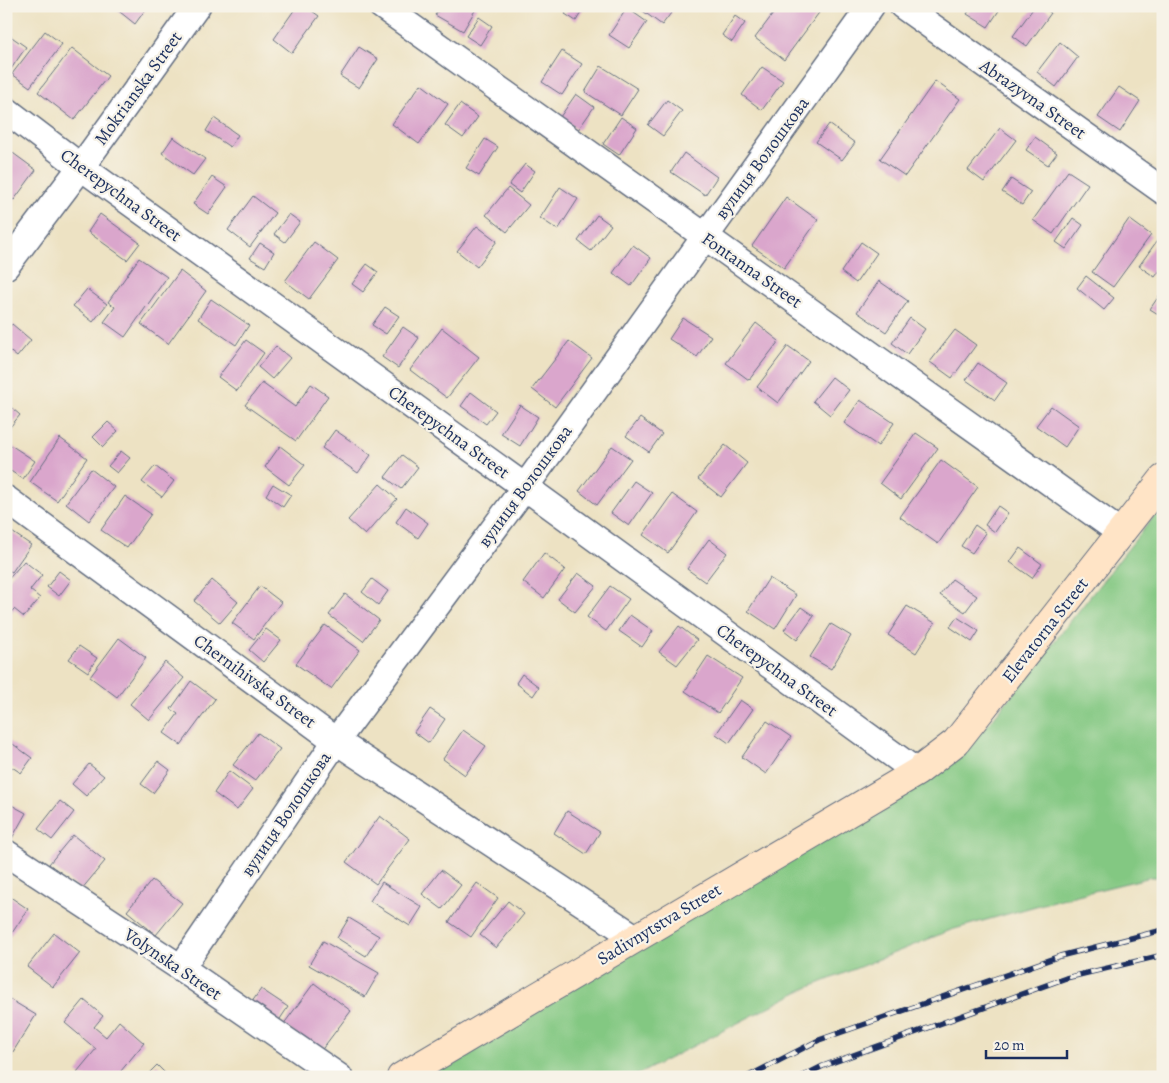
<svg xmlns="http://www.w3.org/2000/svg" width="1169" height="1083" viewBox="0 0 1169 1083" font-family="Alegreya,serif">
  <rect width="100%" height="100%" fill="#f7f3e8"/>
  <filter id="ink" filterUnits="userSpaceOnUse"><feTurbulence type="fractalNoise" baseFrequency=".02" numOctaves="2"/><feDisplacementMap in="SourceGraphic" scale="10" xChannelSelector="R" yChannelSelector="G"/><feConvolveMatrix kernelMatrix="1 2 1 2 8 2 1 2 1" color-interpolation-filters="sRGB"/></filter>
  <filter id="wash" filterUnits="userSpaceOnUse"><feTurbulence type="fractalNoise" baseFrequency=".0096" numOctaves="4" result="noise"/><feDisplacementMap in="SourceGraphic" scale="20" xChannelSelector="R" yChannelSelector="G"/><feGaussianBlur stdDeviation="1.12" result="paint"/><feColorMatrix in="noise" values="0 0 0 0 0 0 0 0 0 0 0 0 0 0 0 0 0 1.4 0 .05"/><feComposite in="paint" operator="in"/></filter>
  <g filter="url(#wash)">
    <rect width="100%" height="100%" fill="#ede2c3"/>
    <polygon fill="#83c882" stroke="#4f7c70" points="1163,505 1163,877 1151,877 1057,900 951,930 800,991 633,1077 423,1077 948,762 991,721"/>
    <g id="blocks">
      <g fill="#daa6cc">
        <polygon points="117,6 148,6 135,24 115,8"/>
        <polygon points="297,6 305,6 319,16 292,53 274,39"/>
        <polygon points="441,6 476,6 477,7 463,31 435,15"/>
        <polygon points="570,6 585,6 576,21 565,14"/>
        <polygon points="636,6 671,6 674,9 662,25"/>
        <polygon points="779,6 816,6 821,10 784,60 755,38"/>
        <polygon points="972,6 1002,6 988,27 967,14"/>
        <polygon points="1035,6 1041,6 1051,13 1027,46 1013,36"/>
        <polygon points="627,8 647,22 629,48 609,35"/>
        <polygon points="735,16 745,23 732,42 722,35"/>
        <polygon points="479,17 492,26 480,45 466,36"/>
        <polygon points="45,31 62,44 30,87 12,74"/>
        <polygon points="6,33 26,47 11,69 6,66"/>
        <polygon points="1060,42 1078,57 1056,87 1037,72"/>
        <polygon points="359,47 378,59 359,88 340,76"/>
        <polygon points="72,48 108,76 74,120 38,92"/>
        <polygon points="562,51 582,64 562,95 542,82"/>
        <polygon points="601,66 638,89 621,115 585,92"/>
        <polygon points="762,67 783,81 762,110 742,95"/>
        <polygon points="935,81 960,99 905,176 880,159"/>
        <polygon points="421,84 448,104 419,144 392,124"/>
        <polygon points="1119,87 1140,101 1120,132 1098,117"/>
        <polygon points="576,94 594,107 578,130 560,117"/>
        <polygon points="667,100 682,111 663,136 648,125"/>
        <polygon points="460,104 478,117 463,138 445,125"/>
        <polygon points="621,117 637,128 619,155 603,144"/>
        <polygon points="214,118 238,135 230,147 206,131"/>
        <polygon points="829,124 855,143 842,160 816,142"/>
        <polygon points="1000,128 1016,140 984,182 968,170"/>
        <polygon points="173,137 205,159 193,175 162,153"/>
        <polygon points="1035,137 1057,153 1048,165 1026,150"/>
        <polygon points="485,139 498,147 479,176 466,168"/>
        <polygon points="6,148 36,170 14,200 6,195"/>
        <polygon points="684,153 717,177 705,195 671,172"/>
        <polygon points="525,164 535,171 520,193 509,185"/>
        <polygon points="1068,171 1088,184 1053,234 1033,220"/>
        <polygon points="212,177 227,187 208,214 193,204"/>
        <polygon points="1011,179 1031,192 1022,205 1002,192"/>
        <polygon points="560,187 578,199 558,230 540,218"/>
        <polygon points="508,188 529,205 507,232 486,215"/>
        <polygon points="253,196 275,213 250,247 228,230"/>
        <polygon points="786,197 818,220 784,268 752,246"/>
        <polygon points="100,214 140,243 127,260 88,232"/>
        <polygon points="289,214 300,222 285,242 274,234"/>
        <polygon points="597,215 611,225 591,251 578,241"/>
        <polygon points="1073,218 1083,225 1066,249 1056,242"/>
        <polygon points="1129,219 1151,235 1113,287 1092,272"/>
        <polygon points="477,226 497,241 477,267 457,251"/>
        <polygon points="1159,238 1163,241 1163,266 1155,277 1139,266"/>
        <polygon points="314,242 338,260 309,299 285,281"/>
        <polygon points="861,242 877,253 856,283 841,272"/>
        <polygon points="260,243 274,252 265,267 250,258"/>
        <polygon points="633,245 651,258 631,286 613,273"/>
        <polygon points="139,258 167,277 125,337 104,322 115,307 108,302"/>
        <polygon points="367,264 378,272 363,292 352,284"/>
        <polygon points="180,271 206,291 168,344 141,324"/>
        <polygon points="1086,276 1114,298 1104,310 1077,288"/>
        <polygon points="879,281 908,301 886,332 857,312"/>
        <polygon points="87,289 107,304 93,322 73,306"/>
        <polygon points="1163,290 1163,317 1150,309"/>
        <polygon points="211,299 249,325 236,345 198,319"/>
        <polygon points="385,307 399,316 386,334 372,325"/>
        <polygon points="683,318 711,336 697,357 669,339"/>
        <polygon points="910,318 925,329 907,354 892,343"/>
        <polygon points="756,323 779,341 749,380 726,363"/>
        <polygon points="12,324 31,340 17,357 6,348 6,331"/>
        <polygon points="403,327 419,338 398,368 382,357"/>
        <polygon points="442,328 479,357 447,398 410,370"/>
        <polygon points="955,330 976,345 952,378 930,362"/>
        <polygon points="246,340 264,353 237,391 218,377"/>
        <polygon points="569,341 592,358 555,407 532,389"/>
        <polygon points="276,346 290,358 272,379 258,367"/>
        <polygon points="788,346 809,361 778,403 757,387"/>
        <polygon points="978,363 1007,383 995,400 966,380"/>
        <polygon points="832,377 849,390 830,415 813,401"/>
        <polygon points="262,383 295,407 311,384 328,396 296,441 245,405"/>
        <polygon points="471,392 496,411 486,424 461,406"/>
        <polygon points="860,400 894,423 878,446 844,423"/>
        <polygon points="6,403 20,415 6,432"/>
        <polygon points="520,405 538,417 520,446 501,434"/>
        <polygon points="1051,406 1079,426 1065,447 1036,426"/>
        <polygon points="640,418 662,434 649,452 626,436"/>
        <polygon points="108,422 118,431 103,447 93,437"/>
        <polygon points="335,430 371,455 358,473 322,448"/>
        <polygon points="916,433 938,448 901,499 880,483"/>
        <polygon points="60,438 87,458 57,501 30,482"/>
        <polygon points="6,442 35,461 23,479 6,468"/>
        <polygon points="725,445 747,463 721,497 698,479"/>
        <polygon points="280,446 305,465 289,485 265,467"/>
        <polygon points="612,446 631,459 597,505 579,491"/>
        <polygon points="121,451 130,458 117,473 108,466"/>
        <polygon points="402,455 418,467 401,489 385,477"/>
        <polygon points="941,460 978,487 938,544 900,517"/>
        <polygon points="155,466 174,481 162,497 142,482"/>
        <polygon points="91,469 114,487 89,521 66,503"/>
        <polygon points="634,481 652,493 629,526 611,513"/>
        <polygon points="273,484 291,495 283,507 266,495"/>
        <polygon points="380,484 397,499 365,535 348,520"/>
        <polygon points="672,494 697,512 668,553 643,535"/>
        <polygon points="125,496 151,514 127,548 101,530"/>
        <polygon points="998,506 1008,513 995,532 985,525"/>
        <polygon points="406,507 428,523 418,538 396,522"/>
        <polygon points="975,525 986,533 972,553 961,546"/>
        <polygon points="6,528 31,545 12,572 6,569"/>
        <polygon points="709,539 727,553 705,582 687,569"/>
        <polygon points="1020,548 1042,564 1032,578 1010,562"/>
        <polygon points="544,553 565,569 544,598 523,582"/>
        <polygon points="24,561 42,575 30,590 40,598 24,617 14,609 6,618 6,582"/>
        <polygon points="59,571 71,580 59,596 47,587"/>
        <polygon points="578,573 596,586 575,612 558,599"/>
        <polygon points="769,578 796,595 775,629 748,611"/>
        <polygon points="372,579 388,591 378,605 362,592"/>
        <polygon points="952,579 977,596 965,612 940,595"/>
        <polygon points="212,580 238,602 220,623 194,601"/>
        <polygon points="260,586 281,602 254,639 232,623"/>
        <polygon points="610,586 629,599 606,631 587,617"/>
        <polygon points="345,594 379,620 363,641 329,615"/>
        <polygon points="907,606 935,623 916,653 888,635"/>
        <polygon points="801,607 814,616 797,640 784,630"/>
        <polygon points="630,615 653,631 642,647 619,631"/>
        <polygon points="957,617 979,631 972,642 950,627"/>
        <polygon points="831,624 851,636 831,669 810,657"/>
        <polygon points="325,625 360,650 331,689 296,664"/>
        <polygon points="679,626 697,640 677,665 659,652"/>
        <polygon points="266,629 281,640 263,662 249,650"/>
        <polygon points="119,638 146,658 117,697 90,677"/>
        <polygon points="79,646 97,658 88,672 69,659"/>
        <polygon points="708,656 742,678 718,713 685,691"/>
        <polygon points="165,662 184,678 149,720 130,704"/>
        <polygon points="522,674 539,687 533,696 516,683"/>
        <polygon points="191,681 215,699 181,745 164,733 178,714 171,709"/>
        <polygon points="740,700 753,709 729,743 716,734"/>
        <polygon points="430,709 445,719 429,743 414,732"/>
        <polygon points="767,721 791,737 766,774 742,757"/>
        <polygon points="463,730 486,746 465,775 443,759"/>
        <polygon points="258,733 280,749 255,781 233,765"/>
        <polygon points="6,739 32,758 21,773 12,767 6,775"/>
        <polygon points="158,761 170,770 153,793 141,784"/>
        <polygon points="89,764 104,776 86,796 72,784"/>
        <polygon points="229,771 253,789 237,810 214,793"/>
        <polygon points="60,801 74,812 52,840 38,829"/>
        <polygon points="6,802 26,813 11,840 6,837"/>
        <polygon points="567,811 600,832 586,854 554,833"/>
        <polygon points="380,816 410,839 376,884 346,862"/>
        <polygon points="73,835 105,861 81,890 49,864"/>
        <polygon points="441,870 461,885 442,909 422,894"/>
        <polygon points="152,880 182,903 156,935 127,911"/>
        <polygon points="382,882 422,907 410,926 370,901"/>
        <polygon points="477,883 498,898 471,937 449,922"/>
        <polygon points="6,894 28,909 10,936 6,933"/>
        <polygon points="508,901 524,914 496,948 480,935"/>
        <polygon points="349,918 379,936 366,956 337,938"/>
        <polygon points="54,933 80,953 53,987 27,967"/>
        <polygon points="323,941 379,973 365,997 309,965"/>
        <polygon points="314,983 351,1011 320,1052 283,1025"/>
        <polygon points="261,989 288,1007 276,1025 249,1006"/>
        <polygon points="6,997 36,1015 11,1055 6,1052"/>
        <polygon points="84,1000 103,1016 94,1027 106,1037 119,1021 144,1043 116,1077 83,1077 77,1072 96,1049 65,1023"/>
        <polygon points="157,1065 169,1077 145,1077"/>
      </g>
    </g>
  </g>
  <g filter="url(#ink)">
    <use href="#blocks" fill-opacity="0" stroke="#646e81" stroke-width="1"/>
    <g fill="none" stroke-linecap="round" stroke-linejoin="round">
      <g stroke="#646e81" stroke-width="29">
        <g id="street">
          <polyline points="382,6 1121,533"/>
          <polyline points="903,6 1163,191"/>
          <polyline points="6,110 81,167 525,487 917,772"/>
          <polyline points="6,266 81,167 197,6"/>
          <polyline points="6,499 336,741 636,938"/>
          <polyline points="6,853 181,968 339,1077"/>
          <polyline points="181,968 336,741 525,487 871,6"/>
        </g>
      </g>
      <g stroke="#646e81" stroke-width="30">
        <polyline id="secondary" points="401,1077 917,772 956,742 1163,479"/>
      </g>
      <use href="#street" stroke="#fff" stroke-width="26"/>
      <use href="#secondary" stroke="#ffe4c6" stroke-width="28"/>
      <g stroke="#1b2f5e" stroke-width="5.5">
        <g id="rail">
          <polyline points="747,1077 819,1040 1060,956 1163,930"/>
          <polyline points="801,1077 823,1066 1066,978 1163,955"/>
        </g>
      </g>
      <use href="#rail" stroke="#f7f3e8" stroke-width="4" stroke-dasharray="11" stroke-linecap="butt"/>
    </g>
  </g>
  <g text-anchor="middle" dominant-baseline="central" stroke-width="4.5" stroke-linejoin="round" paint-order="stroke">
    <g font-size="18" fill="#1b2f5e" stroke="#f7f3e8">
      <text transform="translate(138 88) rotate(-54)">Mokrianska Street</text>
      <text transform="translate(1033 99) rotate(35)">Abrazyvna Street</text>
      <text transform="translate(762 158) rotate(-54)">вулиця Волошкова</text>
      <text transform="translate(121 195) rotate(36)">Cherepychna Street</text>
      <text transform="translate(752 270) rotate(35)">Fontanna Street</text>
      <text transform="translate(449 432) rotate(36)">Cherepychna Street</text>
      <text transform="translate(525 486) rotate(-54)">вулиця Волошкова</text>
      <text transform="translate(1045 630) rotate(-52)">Elevatorna Street</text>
      <text transform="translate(777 670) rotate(36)">Cherepychna Street</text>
      <text transform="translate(255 681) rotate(36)">Chernihivska Street</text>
      <text transform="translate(286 814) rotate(-56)">вулиця Волошкова</text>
      <text transform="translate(659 924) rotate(-31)">Sadivnytstva Street</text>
      <text transform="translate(173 964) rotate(34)">Volynska Street</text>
    </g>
  </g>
  <rect width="1169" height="1083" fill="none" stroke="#f7f3e8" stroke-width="25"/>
  <path d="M986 1050v8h81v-8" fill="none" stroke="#1b2f5e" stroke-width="2.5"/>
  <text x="994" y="1050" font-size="15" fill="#1b2f5e" stroke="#f7f3e8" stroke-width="4" paint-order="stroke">20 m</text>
</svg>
